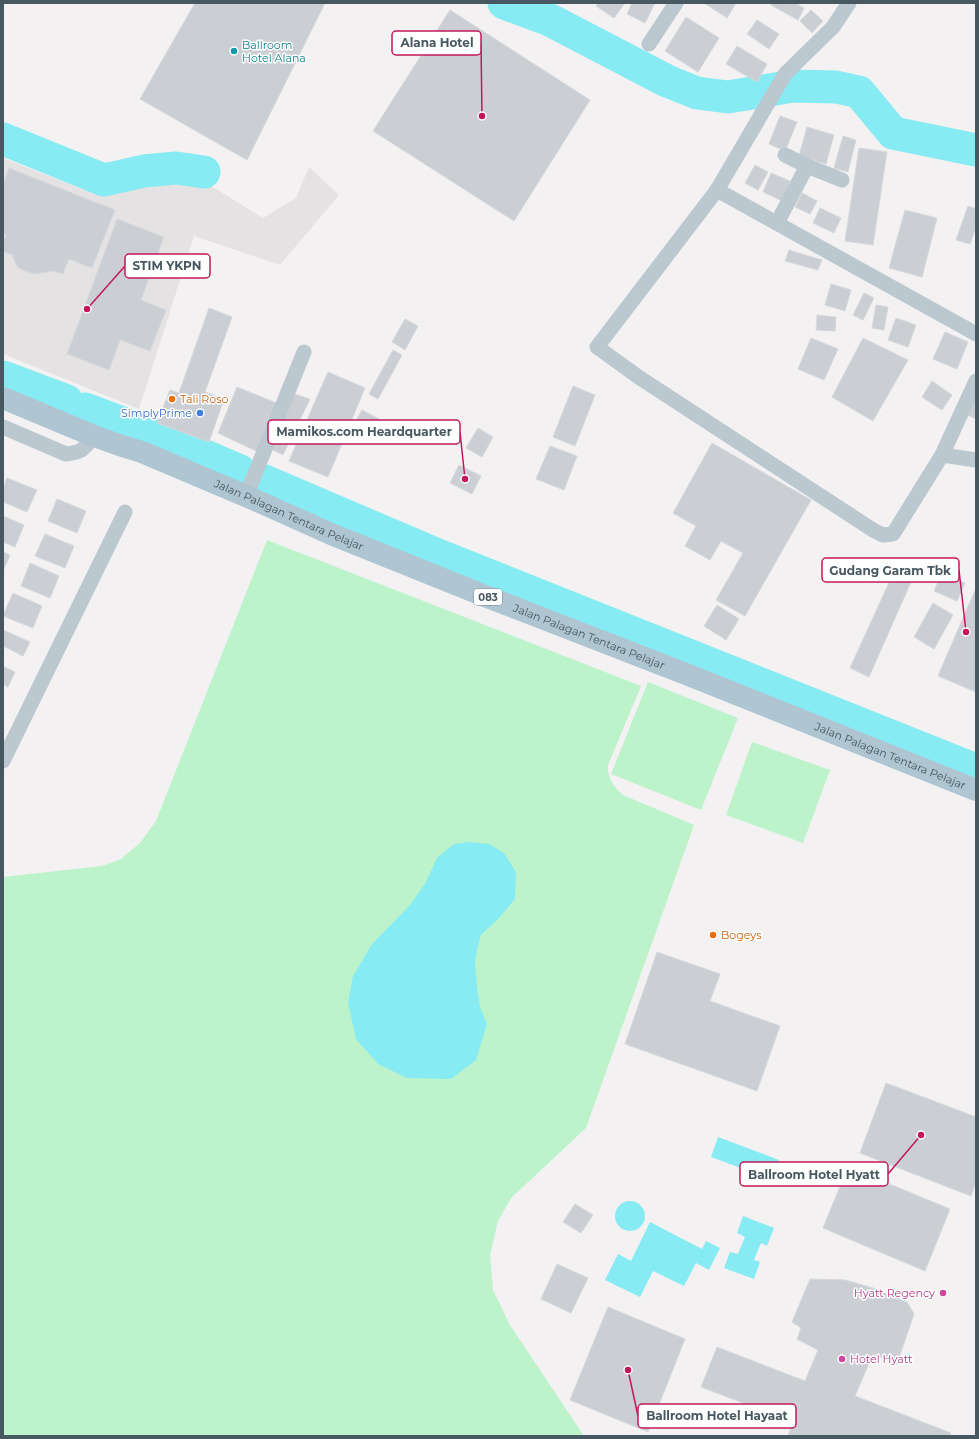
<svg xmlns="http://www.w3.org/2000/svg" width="979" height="1439" viewBox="0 0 979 1439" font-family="Montserrat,sans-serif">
  <rect width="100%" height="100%" fill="#f3f1f1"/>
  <polygon fill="#e5e2e3" points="3,158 95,194 146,185 208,184 263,218 296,198 309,167 339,195 280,265 194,236 139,409 3,354"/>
  <g fill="#bdf3cb">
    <path d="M267,540L641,686L608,765C607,778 614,787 623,795L694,825L586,1128L511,1198L498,1221L490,1255L493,1290L510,1325L584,1436H3V877L102,866L121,859L140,843L156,821Z"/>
    <polygon points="648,682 738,718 701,810 611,774"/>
    <polygon points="752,742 830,770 803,843 726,815"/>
  </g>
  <g fill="#87ebf3">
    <polygon points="470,842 489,844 504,853 516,872 515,899 499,918 481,935 477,950 475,963 477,986 480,1007 487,1024 476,1060 451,1079 407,1078 378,1064 356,1039 348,1003 353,976 372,944 410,905 426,882 437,858 454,844"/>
    <polygon points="718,1137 779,1160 771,1179 711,1157"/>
    <circle cx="630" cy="1216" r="15"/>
    <polygon points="743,1216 774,1228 767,1246 761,1243 754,1260 760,1262 754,1279 724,1268 730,1252 738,1254 745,1237 737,1233"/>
    <polygon points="650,1222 702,1249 706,1241 720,1248 709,1270 696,1263 684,1286 653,1271 640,1297 605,1280 618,1254 631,1261"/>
  </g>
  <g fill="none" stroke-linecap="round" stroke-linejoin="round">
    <g stroke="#87ebf3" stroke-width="33">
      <polyline points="504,3 550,20 667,81 697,93 728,97 793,86 836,87 859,92 893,133 976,150"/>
      <polyline points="3,139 104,180 144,171 176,168 204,172"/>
      <polyline points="3,377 67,401"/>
      <polyline points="85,409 141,430"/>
      <polyline points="158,436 240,471"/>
      <polyline points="262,480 433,553 976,770"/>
    </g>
  </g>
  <g fill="#cbcfd4" stroke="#d5d8dd">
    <polygon points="195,3 325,3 247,160 140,99"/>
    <polygon points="598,3 625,3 614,18 596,6"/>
    <polygon points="632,3 655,3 645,23 627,14"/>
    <polygon points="704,3 732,3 735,5 727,18"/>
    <polygon points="772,3 795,3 804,8 798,20 771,5"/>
    <polygon points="450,10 590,100 514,221 373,131"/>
    <polygon points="811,10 823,21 812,33 800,21"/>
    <polygon points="686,17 719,38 698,72 665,51"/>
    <polygon points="757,20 779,34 769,49 747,34"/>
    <polygon points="737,46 767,64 757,82 726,64"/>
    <polygon points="780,116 797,122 785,151 769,144"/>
    <polygon points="807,127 834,135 826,164 799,156"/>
    <polygon points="843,136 856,140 848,172 834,168"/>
    <polygon points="859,148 887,152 873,245 845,241"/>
    <polygon points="755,165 768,172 758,190 745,183"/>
    <polygon points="9,168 115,210 92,268 69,259 63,274 53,271 34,274 22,270 17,266 12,255 3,251 3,244 6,235 3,233 3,184"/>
    <polygon points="771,173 790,181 782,201 763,192"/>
    <polygon points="802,193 817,201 810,214 795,207"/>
    <polygon points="968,206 976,209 976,227 970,244 956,240"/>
    <polygon points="820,208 841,218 834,233 813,223"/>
    <polygon points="905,210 937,218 922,277 889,268"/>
    <polygon points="117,219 164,237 141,300 166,310 150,351 120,340 109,370 67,354"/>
    <polygon points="789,250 822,260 818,270 785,261"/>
    <polygon points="831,284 851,290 845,311 825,305"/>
    <polygon points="864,293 874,298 863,320 853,315"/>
    <polygon points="876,305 888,307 884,330 872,328"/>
    <polygon points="209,308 232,317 205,392 224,399 209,442 157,423 170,390 179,393"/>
    <polygon points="817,315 836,317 835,331 816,330"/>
    <polygon points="896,318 916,325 908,347 888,340"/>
    <polygon points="405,319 418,326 405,350 392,342"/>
    <polygon points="945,332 968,342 957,369 933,359"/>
    <polygon points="811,338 838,349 824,380 798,369"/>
    <polygon points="863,338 908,360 873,421 832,397"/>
    <polygon points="393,350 402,355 378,399 369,394"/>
    <polygon points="328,372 365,388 328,477 289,461"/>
    <polygon points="932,381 952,395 942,410 922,397"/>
    <polygon points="573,386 595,395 575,446 553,437"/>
    <polygon points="237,387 279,404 258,452 218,433"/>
    <polygon points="976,387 976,419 963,413"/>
    <polygon points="291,393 310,399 283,455 267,447"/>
    <polygon points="362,410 379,419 366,443 349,433"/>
    <polygon points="478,428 493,437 482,457 466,448"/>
    <polygon points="712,443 811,500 745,616 716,600 743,553 721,541 710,560 685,546 696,526 673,513"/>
    <polygon points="550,446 577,456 564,490 536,479"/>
    <polygon points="459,465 481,476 472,494 450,483"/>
    <polygon points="7,478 37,490 27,512 3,502 3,489"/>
    <polygon points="57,499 86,511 77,533 48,521"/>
    <polygon points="3,516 24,525 15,547 3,542"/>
    <polygon points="45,534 74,546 65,568 35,556"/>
    <polygon points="3,552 10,555 3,571"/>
    <polygon points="30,563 59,576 50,598 21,586"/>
    <polygon points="897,565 915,573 869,677 850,668"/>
    <polygon points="942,573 965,583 957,601 934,591"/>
    <polygon points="976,588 976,692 938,676"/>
    <polygon points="13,593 42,606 33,628 3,616"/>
    <polygon points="933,603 953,615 934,649 914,637"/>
    <polygon points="717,605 739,619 726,640 704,626"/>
    <polygon points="3,630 30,642 23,656 3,646"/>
    <polygon points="3,666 15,672 8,687 3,684"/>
    <polygon points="657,952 720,974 710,1001 780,1026 757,1091 625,1044"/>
    <polygon points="886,1083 976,1117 976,1182 971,1196 860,1153"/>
    <polygon points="848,1167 950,1209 925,1271 823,1228"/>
    <polygon points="575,1204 593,1215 581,1233 563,1222"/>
    <polygon points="557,1264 588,1278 571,1313 541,1299"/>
    <polygon points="810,1279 845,1280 873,1288 907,1302 914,1314 897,1364 873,1354 855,1396 951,1433 950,1436 788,1436 793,1422 701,1387 717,1347 805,1381 818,1350 797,1339 801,1328 792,1322"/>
    <polygon points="608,1307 685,1339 648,1432 570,1400"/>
  </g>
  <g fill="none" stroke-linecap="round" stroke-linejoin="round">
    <g stroke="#bbc8cf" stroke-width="15">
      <polyline points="849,3 833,27 785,74 717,190 597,347 640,378 873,530 883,535 893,534 942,455 976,460"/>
      <polyline points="649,44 676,3"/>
      <polyline points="807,166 842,180"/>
      <polyline points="717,190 976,334"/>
      <polyline points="777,223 807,166 785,155"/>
      <path d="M3,427L66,454C83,452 84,449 94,436"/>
      <polyline points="942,455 976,381"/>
      <polyline points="246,496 304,352"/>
      <polyline points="3,761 125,512"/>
    </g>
    <path stroke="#afc5d1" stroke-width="22" id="s1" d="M3,398L94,436L122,446L142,452L246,496L331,534L490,598L686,674L976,790"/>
  </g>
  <circle fill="#0f9aa8" stroke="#fff" stroke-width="1.5" cx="234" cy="51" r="4"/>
  <g fill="#e8710a" stroke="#fff" stroke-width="1.5">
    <circle cx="172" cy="399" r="4"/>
    <circle cx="713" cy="935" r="4"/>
  </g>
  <circle fill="#3f7fe0" stroke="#fff" stroke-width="1.5" cx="200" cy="413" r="4"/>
  <g fill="#d1479c" stroke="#fff" stroke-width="1.5">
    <circle cx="943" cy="1293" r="4"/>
    <circle cx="842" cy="1359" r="4"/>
  </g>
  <g text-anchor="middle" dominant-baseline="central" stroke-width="3" stroke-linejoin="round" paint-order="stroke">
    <rect fill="#fff" stroke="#7e8a90" stroke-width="1" x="474" y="589" width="28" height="16" rx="3"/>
    <g font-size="10" font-weight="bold" fill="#475860">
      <text x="488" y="597">083</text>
    </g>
    <g font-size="11" fill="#0d838f" stroke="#fff" text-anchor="start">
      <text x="242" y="45">Ballroom<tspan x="242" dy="13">Hotel Alana</tspan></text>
    </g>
    <g font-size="11" fill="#c56008" stroke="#fff" text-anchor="start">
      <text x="180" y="399">Tali Roso</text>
      <text x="721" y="935">Bogeys</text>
    </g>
    <g font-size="11" fill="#366cbe" stroke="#fff" text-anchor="end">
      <text x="192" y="413">SimplyPrime</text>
    </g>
    <g font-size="11" fill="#475860" stroke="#fff">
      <text stroke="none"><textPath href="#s1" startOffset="309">Jalan Palagan Tentara Pelajar</textPath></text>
      <text stroke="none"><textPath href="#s1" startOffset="633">Jalan Palagan Tentara Pelajar</textPath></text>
      <text stroke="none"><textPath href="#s1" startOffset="957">Jalan Palagan Tentara Pelajar</textPath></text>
    </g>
    <g font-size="11" fill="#b23c85" stroke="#fff" text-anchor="end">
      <text x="935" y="1293">Hyatt Regency</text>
      <text x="850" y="1359" text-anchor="start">Hotel Hyatt</text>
    </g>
  </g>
  <path fill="none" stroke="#c2185b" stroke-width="1.5" d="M482 116L481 43M87 309L125 266M465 479L460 432M966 632L959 570M921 1135L888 1174M628 1370L638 1416"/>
  <g fill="#c2185b" stroke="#fff" stroke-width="1.5">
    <circle cx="482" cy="116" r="4"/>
    <circle cx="87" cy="309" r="4"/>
    <circle cx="465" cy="479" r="4"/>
    <circle cx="966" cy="632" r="4"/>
    <circle cx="921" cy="1135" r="4"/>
    <circle cx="628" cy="1370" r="4"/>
  </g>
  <g fill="#fff" stroke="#c2185b" stroke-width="1.5">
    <rect x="392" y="31" width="89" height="24" rx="4"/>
    <rect x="125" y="254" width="85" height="24" rx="4"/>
    <rect x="268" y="420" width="192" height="24" rx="4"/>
    <rect x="822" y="558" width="137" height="24" rx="4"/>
    <rect x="740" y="1162" width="148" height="24" rx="4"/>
    <rect x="638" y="1404" width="158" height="24" rx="4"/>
  </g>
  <g font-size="12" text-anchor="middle" font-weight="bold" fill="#475860">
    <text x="437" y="47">Alana Hotel</text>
    <text x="167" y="270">STIM YKPN</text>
    <text x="364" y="436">Mamikos.com Heardquarter</text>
    <text x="890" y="575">Gudang Garam Tbk</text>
    <text x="814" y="1179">Ballroom Hotel Hyatt</text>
    <text x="717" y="1420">Ballroom Hotel Hayaat</text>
  </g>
  <rect width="979" height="1439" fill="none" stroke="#475860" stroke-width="8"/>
</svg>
